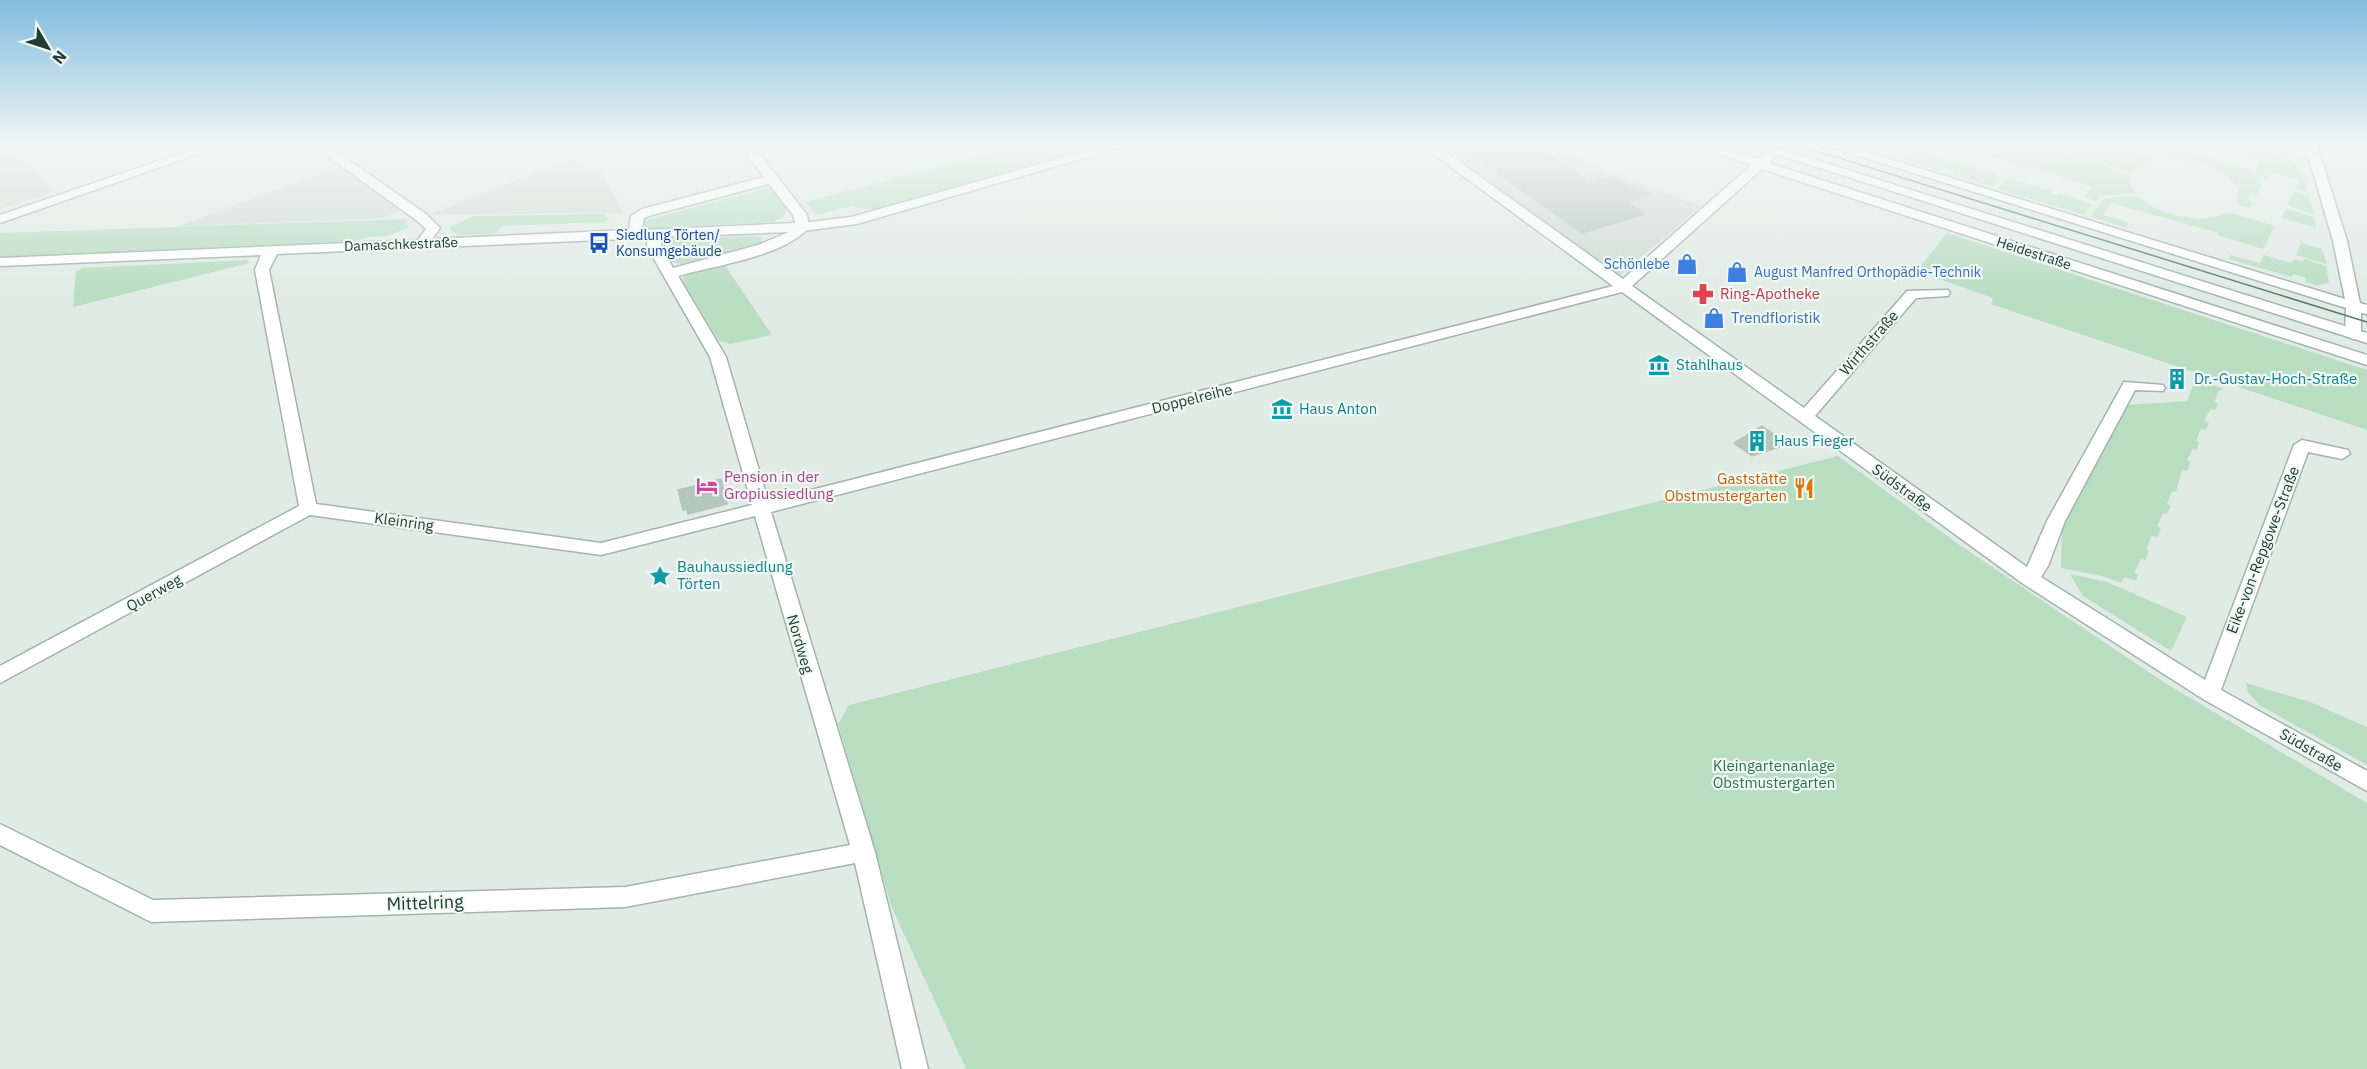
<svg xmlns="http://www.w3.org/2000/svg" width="2367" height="1069" viewBox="0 0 2367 1069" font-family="'IBM Plex Sans',sans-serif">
	<rect width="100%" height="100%" fill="#e0ebe6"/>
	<path fill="#cedbd5" d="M 0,145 L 9,145 L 55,191 L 0,209 Z
		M 1444,145 L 1582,145 L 1571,153 L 1610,173 L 1701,206 L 1618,277 L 1456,160 L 1461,158 Z
		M 571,159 L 586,168 L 599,167 L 624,213 L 429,215 Z
		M 339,167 L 400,211 L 377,219 L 179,226 Z"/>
	<path fill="#b8ddc1" d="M 1021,145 L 1071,145 L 1078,152 L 872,210 L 852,206 L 817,215 L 805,202 Z
		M 1948,145 L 2038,145 L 2131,175 L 2129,181 L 2136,194 L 2103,196 L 2095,201 L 2085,197 L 2092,187 L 2030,166 L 2029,168 L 1959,146 L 1957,148 Z
		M 2045,145 L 2111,145 L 2152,157 L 2131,173 Z
		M 2156,145 L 2166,145 L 2165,147 L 2176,150 L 2178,148 L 2225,161 L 2225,164 L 2256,170 L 2261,161 L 2236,154 L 2241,147 C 2279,155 2299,148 2308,192 L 2296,189 L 2299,180 L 2270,173 L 2267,179 L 2260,177 L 2257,183 L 2263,184 L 2256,196 L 2250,194 L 2247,200 L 2253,202 L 2250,208 L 2237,205 L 2238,188 L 2222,171 L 2199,162 L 2171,159 Z
		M 1911,149 L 1952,161 L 1950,163 L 1956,165 L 1959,163 L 1996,174 L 1994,176 L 2000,178 L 1992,187 L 1951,174 L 1954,171 L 1942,167 L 1939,171 L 1901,159 Z
		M 2007,178 L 2052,191 L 2051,193 L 2058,196 L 2060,194 L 2092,204 L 2084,215 L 1998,189 Z
		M 772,187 L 788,209 L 783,217 L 772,222 L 648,228 L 643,225 L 643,221 Z
		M 2294,191 L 2308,195 L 2315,215 L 2287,205 Z
		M 2120,196 L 2140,197 L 2156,209 L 2175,215 L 2197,219 L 2216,217 L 2228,212 L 2275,226 L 2263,249 L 2218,235 L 2219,233 L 2111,203 L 2103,215 L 2127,222 L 2127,228 L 2090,217 L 2103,199 Z
		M 2286,209 L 2314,217 L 2317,228 L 2281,218 Z
		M 604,214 L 609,220 L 604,222 L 502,226 L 495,234 L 458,235 L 448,228 L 473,216 Z
		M 406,219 L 408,228 L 387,236 L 368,237 L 355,241 L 0,257 L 0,233 Z
		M 1947,233 L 2367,370 L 2367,430 L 1991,304 L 1993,298 L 1917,271 Z
		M 751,236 L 761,237 L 762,243 L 682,264 L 672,262 L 665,249 L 674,239 Z
		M 2301,243 L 2322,249 L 2327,264 L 2296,255 Z
		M 2230,255 L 2260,263 L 2264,255 L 2291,263 L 2294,259 L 2303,261 L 2304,259 L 2326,266 L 2329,283 L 2316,285 L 2305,282 L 2306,278 L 2293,274 L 2292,277 L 2229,259 Z
		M 248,260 L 249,263 L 73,307 L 76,271 L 83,268 Z
		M 724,264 L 772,335 L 730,344 L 719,341 L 682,280 L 684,276 Z
		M 2196,379 L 2224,389 L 2219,391 L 2214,402 L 2218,404 L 2215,410 L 2211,409 L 2204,420 L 2209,423 L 2206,430 L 2201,429 L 2196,441 L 2199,442 L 2197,450 L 2193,449 L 2187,460 L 2191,462 L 2187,471 L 2182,470 L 2176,492 L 2172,491 L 2167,504 L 2171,506 L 2167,514 L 2163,513 L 2157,526 L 2161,528 L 2157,537 L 2152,536 L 2146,549 L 2149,551 L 2145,560 L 2141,559 L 2134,572 L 2138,575 L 2136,581 L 2125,577 L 2121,583 L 2106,577 L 2061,568 L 2062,524 L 2128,405 L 2187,401 Z
		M 1838,456 L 1961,546 L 2165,683 L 2367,803 L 2367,1069 L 966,1069 L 892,908 L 838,724 L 849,705 Z
		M 2070,574 L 2107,582 L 2187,617 L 2171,651 L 2083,596 Z
		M 2246,683 L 2310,702 L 2367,727 L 2367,765 L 2259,705 L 2248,692 Z"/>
	<path fill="#b5c6bf" stroke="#b2c5bd" stroke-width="1.5" d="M 1458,145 L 1536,145 L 1589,181 L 1610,177 L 1650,194 L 1627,202 L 1645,214 L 1582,233 Z
		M 1762,426 L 1788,444 L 1752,456 L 1734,443 Z
		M 721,479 L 727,504 L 688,514 L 687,509 L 683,510 L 678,490 Z"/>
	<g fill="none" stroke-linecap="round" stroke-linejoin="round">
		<defs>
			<path id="street" d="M 205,145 L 224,145 L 0,223 L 0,215 Z
				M 312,145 L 327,145 L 426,214 L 440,228 L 432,239 L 629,230 L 631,216 L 642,209 L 764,177 L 740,145 L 753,145 L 807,215 L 809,227 C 786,256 713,266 678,276 L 726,357 L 768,501 L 1613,286 L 1421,145 L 1436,145 L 1623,279 L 1751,165 L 1695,145 L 1715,145 L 1758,159 L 1770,149 L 1778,149 L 1780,152 L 1769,163 L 2367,355 L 2367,365 L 1762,169 L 1632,286 L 1804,408 L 1907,291 L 1948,290 L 1950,293 L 1948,296 L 1916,298 L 1815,416 L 2027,567 L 2047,521 L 2124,382 L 2163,385 L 2165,388 L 2163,391 L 2135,390 L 2065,521 L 2048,566 L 2041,577 L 2205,680 L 2294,445 L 2302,440 L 2348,450 L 2350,454 L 2342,459 L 2308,452 L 2221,690 L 2367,771 L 2367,791 L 2203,699 L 2022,583 L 1622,292 L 771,512 L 875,852 L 928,1069 L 902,1069 L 855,863 L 625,907 L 151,922 L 0,845 L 0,824 L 153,900 L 625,887 L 850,845 L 755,516 L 601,555 L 310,515 L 0,683 L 0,666 L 299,506 L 255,270 L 261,255 L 0,266 L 0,258 L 418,240 L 426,229 L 416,220 ZM 769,184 L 793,215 L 795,223 L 642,230 L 644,218 L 652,215 ZM 789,232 L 758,245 L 673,268 L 661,245 L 662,237 ZM 648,238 L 647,245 L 650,252 L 710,357 L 752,505 L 601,543 L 316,504 L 269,270 L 277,254 Z
				M 1824,145 L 1844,145 L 2345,299 L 2333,241 L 2309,158 L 2255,145 L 2283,145 L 2306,150 L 2305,145 L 2317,145 L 2347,241 L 2360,303 L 2367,305 L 2367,314 L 2361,313 L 2361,334 L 2353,339 L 2345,334 L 2346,308 Z"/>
			<path id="secondary" d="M 1108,145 L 1129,145 L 857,224 L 802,231 L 795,227 L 802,223 L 851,217 Z
				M 1748,145 L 1768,145 L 2367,333 L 2367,343 Z"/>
		</defs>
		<use href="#street" stroke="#a3b3ad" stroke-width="3"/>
		<use href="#secondary" stroke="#9eb7ae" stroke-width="3"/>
		<use href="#street" fill="#fff" fill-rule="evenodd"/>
		<use href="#secondary" fill="#fff" fill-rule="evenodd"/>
		<path stroke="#5a786f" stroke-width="1.5" d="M 1797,145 L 2367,322"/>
	</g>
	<linearGradient id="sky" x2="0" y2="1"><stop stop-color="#81bcdf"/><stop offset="0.49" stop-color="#f1f6f4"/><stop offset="1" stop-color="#f1f6f4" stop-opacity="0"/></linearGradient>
	<rect width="2367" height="295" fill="url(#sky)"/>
	<defs>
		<symbol id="bus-bare" viewBox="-9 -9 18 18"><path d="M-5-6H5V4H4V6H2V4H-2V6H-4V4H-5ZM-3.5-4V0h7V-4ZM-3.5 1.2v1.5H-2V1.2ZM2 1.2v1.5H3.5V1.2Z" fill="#1a4fb4" stroke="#f0f8f4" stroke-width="2.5" paint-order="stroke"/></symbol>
		<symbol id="shop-bare" viewBox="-9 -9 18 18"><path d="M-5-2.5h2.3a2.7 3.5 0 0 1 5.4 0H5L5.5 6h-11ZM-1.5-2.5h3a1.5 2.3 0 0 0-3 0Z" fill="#3f7fe0" stroke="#f0f8f4" stroke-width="2.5" paint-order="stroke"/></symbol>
		<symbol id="pharmacy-bare" viewBox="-9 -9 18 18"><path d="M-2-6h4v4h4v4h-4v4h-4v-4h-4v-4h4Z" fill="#e0444e" stroke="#f0f8f4" stroke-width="2.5" paint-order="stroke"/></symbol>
		<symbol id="museum-bare" viewBox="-9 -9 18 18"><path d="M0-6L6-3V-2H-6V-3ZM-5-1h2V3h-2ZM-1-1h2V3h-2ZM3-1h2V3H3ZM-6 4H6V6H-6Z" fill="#0f9aa8" stroke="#f0f8f4" stroke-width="2.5" paint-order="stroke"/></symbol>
		<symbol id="building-bare" viewBox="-9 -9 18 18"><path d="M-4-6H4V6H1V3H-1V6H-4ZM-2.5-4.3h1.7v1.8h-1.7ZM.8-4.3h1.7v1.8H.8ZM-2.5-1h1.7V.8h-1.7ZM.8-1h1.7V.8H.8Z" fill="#0f9aa8" stroke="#f0f8f4" stroke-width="2.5" paint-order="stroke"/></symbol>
		<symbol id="hotel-bare" viewBox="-9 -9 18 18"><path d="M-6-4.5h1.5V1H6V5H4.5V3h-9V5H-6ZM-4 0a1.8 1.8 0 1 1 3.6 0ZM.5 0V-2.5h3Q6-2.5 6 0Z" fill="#d1479c" stroke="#f0f8f4" stroke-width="2.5" paint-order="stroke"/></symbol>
		<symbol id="restaurant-bare" viewBox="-9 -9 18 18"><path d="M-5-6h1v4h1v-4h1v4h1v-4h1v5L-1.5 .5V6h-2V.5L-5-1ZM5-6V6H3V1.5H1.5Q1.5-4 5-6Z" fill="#e8710a" stroke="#f0f8f4" stroke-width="2.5" paint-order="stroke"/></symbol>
		<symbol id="sight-bare" viewBox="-9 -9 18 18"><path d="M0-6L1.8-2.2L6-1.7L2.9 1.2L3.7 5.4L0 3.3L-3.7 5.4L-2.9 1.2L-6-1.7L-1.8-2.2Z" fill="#0f9aa8" stroke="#f0f8f4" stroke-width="2.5" paint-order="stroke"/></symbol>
	</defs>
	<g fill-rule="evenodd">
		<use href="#bus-bare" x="584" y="228" width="30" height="30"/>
		<use href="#shop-bare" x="1672" y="249" width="30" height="30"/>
		<use href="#shop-bare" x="1722" y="257" width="30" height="30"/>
		<use href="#pharmacy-bare" x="1688" y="279" width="30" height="30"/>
		<use href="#shop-bare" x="1699" y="303" width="30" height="30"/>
		<use href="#museum-bare" x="1644" y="350" width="30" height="30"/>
		<use href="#building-bare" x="2162" y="364" width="30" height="30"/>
		<use href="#museum-bare" x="1267" y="394" width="30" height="30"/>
		<use href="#building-bare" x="1742" y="426" width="30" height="30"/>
		<use href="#hotel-bare" x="692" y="471" width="30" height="30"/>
		<use href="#restaurant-bare" x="1789" y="473" width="30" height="30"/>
		<use href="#sight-bare" x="645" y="561" width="30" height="30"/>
	</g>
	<g text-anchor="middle" stroke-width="4.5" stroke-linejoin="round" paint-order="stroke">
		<g font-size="14" fill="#164399" stroke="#f0f8f4" text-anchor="start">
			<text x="616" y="240">Siedlung Törten/<tspan x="616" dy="16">Konsumgebäude</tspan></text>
		</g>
		<g font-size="14" fill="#203c34" stroke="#f0f8f4">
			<text transform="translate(401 244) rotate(-2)" y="5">Damaschkestraße</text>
			<text transform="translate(2034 253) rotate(18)" y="5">Heidestraße</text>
		</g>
		<g font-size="14" fill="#366cbe" stroke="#f0f8f4" text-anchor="end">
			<text x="1670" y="269">Schönlebe</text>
			<text x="1754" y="277" text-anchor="start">August Manfred Orthopädie-Technik</text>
		</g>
		<g font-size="15" fill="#be3a42" stroke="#f0f8f4" text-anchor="start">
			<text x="1720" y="299">Ring-Apotheke</text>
		</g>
		<g font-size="15" fill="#366cbe" stroke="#f0f8f4" text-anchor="start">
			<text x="1731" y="323">Trendfloristik</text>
		</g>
		<g font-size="15" fill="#203c34" stroke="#f0f8f4">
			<text transform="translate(1869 343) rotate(-49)" y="5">Wirthstraße</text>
			<text transform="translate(1192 399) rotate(-14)" y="5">Doppelreihe</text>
			<text transform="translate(1902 488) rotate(36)" y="5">Südstraße</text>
			<text transform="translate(404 522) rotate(8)" y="5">Kleinring</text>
			<text transform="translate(2263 550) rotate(-69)" y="5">Eike-von-Repgowe-Straße</text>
			<text transform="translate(154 593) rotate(-29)" y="5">Querweg</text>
			<text transform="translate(800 644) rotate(74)" y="5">Nordweg</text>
			<text transform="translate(2311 750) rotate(30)" y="5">Südstraße</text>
		</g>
		<g font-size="15" fill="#0d838f" stroke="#f0f8f4" text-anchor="start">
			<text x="1676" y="370">Stahlhaus</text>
			<text x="2194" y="384">Dr.-Gustav-Hoch-Straße</text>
			<text x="1299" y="414">Haus Anton</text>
			<text x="1774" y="446">Haus Fieger</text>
			<text x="677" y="572">Bauhaussiedlung<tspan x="677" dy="17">Törten</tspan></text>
		</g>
		<g font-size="15" fill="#b23c85" stroke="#f0f8f4" text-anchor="start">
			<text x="724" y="482">Pension in der<tspan x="724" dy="17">Gropiussiedlung</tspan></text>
		</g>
		<g font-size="15" fill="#c56008" stroke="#f0f8f4" text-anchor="end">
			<text x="1787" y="484">Gaststätte<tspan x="1787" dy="17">Obstmustergarten</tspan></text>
		</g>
		<g font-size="15" fill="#297445" stroke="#f0f8f4">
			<text x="1774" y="771">Kleingartenanlage<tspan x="1774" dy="17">Obstmustergarten</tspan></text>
		</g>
		<g font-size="18" fill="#203c34" stroke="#f0f8f4">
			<text transform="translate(425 903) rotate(-2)" y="6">Mittelring</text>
		</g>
	</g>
	<g transform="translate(48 48) rotate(129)" stroke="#f0f8f4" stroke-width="4.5" paint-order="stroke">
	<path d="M0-4.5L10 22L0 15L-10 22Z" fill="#203c34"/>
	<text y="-9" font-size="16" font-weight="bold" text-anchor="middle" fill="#203c34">N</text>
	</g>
</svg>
